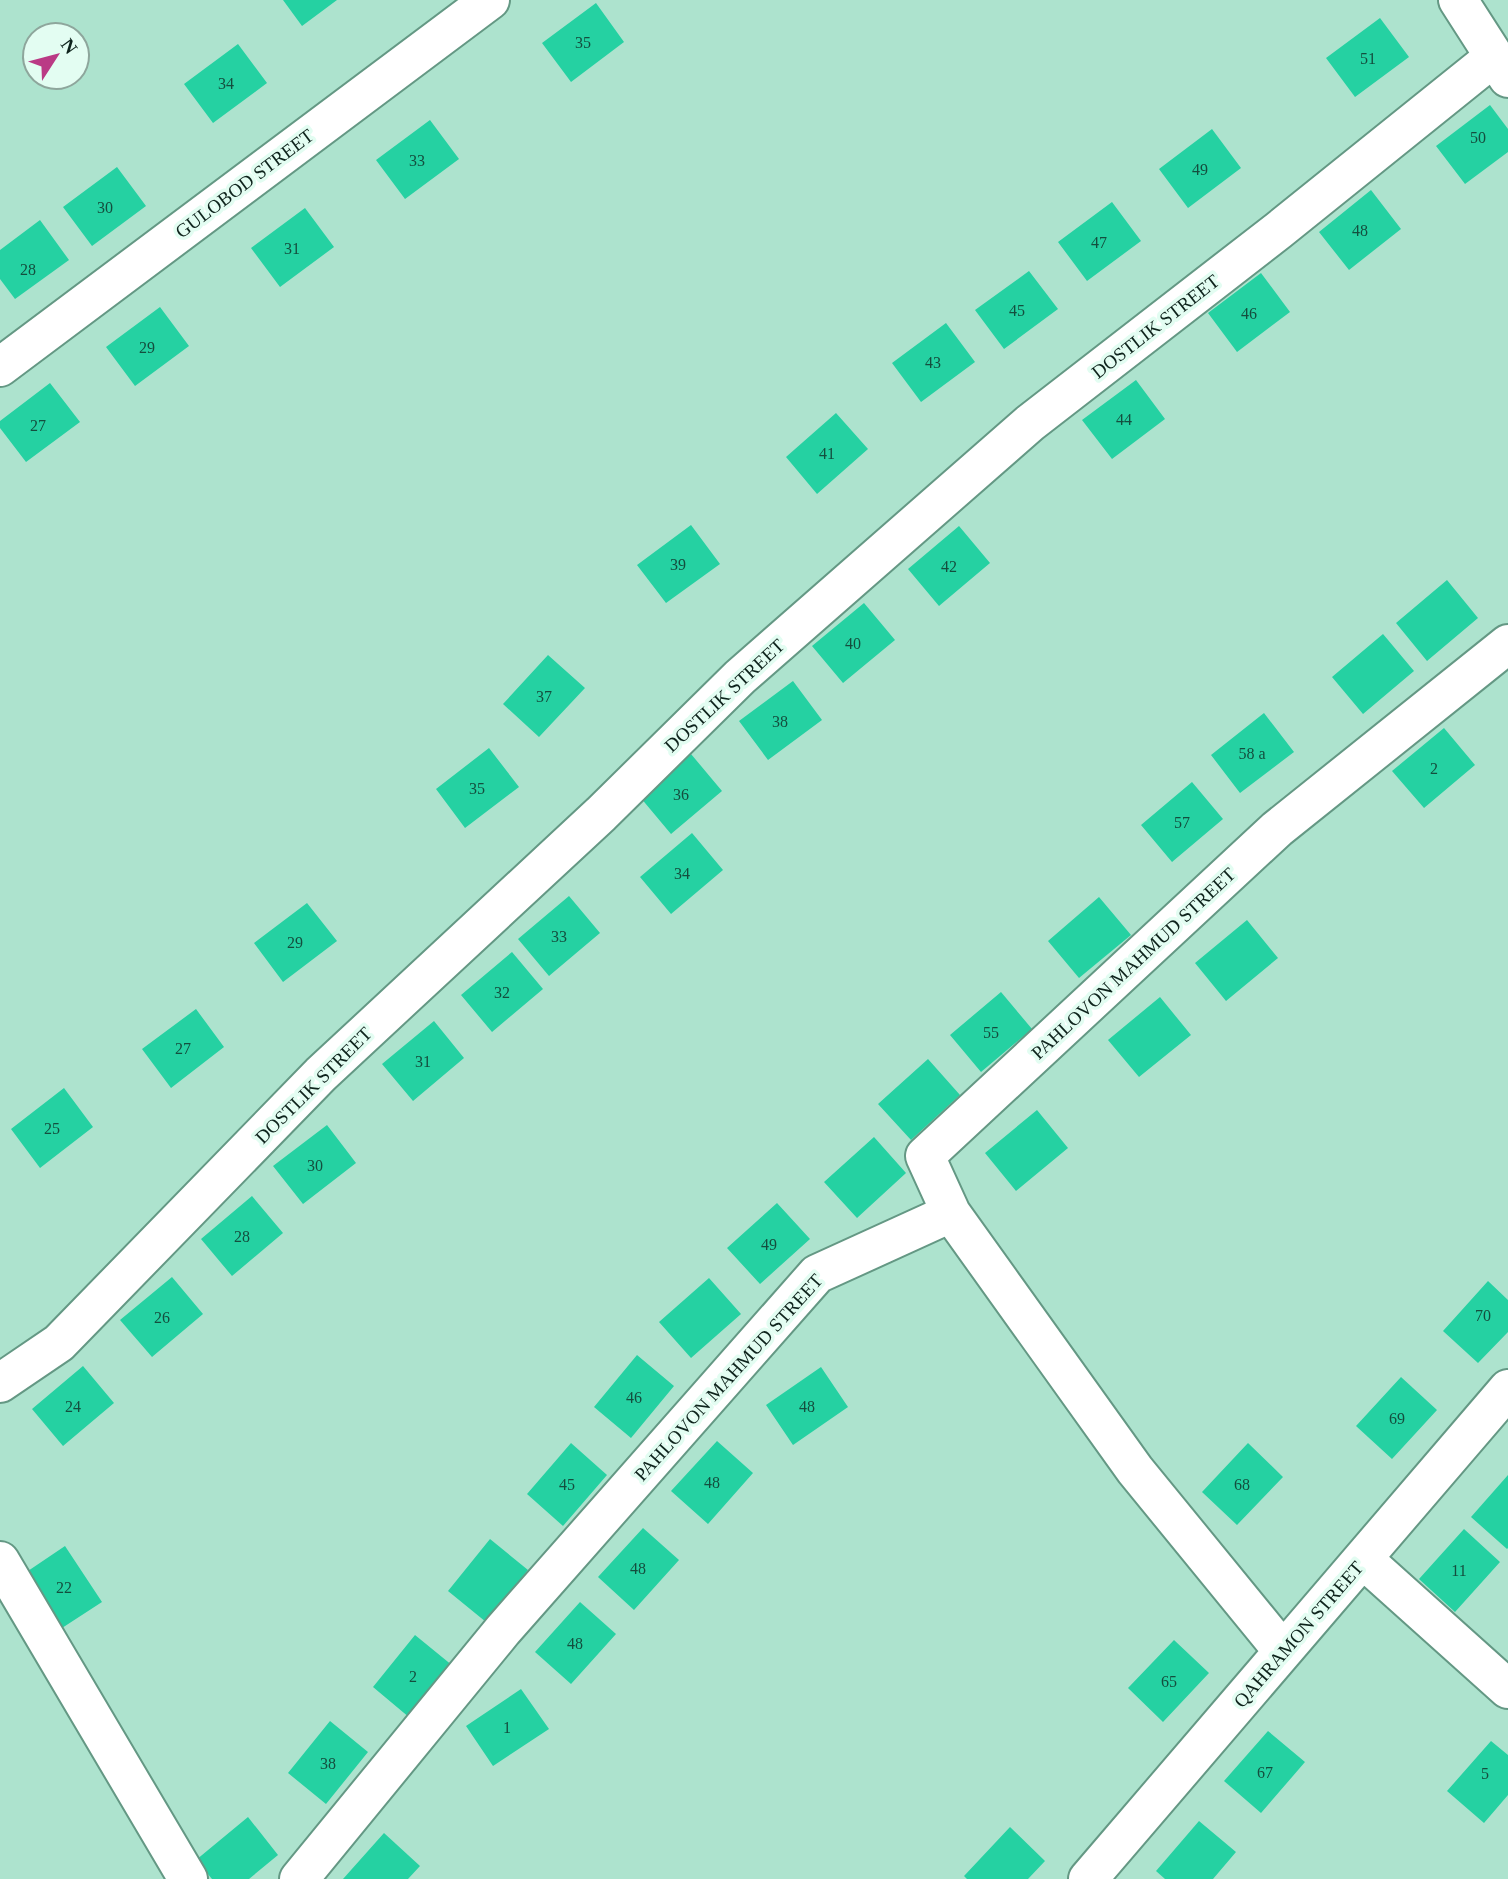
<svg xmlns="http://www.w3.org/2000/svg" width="1508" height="1879" viewBox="0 0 1508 1879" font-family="'Times New Roman',serif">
	<rect width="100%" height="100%" fill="#ade3ce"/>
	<path fill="#25d1a2" d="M 283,0 L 337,0 L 302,26 Z
		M 596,3 L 624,42 L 571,82 L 542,43 Z
		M 1380,18 L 1409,57 L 1355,97 L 1326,58 Z
		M 238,44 L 267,83 L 213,123 L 184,84 Z
		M 1490,105 L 1508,129 L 1508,152 L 1465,184 L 1436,146 Z
		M 430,120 L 459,159 L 405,199 L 376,160 Z
		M 1212,129 L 1241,168 L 1188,208 L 1159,169 Z
		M 117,167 L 146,206 L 92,246 L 63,207 Z
		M 1371,190 L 1401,229 L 1349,270 L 1319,232 Z
		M 1112,202 L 1141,241 L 1087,281 L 1058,242 Z
		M 305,208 L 334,247 L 280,287 L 251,248 Z
		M 40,220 L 69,260 L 15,299 L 0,279 L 0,250 Z
		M 1029,271 L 1058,309 L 1004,349 L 975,310 Z
		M 1261,273 L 1290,312 L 1237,352 L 1208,313 Z
		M 160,307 L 189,346 L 135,386 L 106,347 Z
		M 946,323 L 975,362 L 921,402 L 892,363 Z
		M 1136,380 L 1165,419 L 1112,459 L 1082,420 Z
		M 50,383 L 80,422 L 26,462 L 0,428 L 0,421 Z
		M 836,413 L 868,449 L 817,494 L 786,457 Z
		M 691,525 L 720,564 L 666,603 L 637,565 Z
		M 959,526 L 990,563 L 939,606 L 908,569 Z
		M 1447,580 L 1478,618 L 1427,661 L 1396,623 Z
		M 864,603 L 895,640 L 843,683 L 812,646 Z
		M 1383,634 L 1414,671 L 1363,714 L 1332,677 Z
		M 548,655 L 585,688 L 539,737 L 503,704 Z
		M 793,681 L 822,720 L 768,760 L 739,721 Z
		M 1264,713 L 1294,752 L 1240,793 L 1211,755 Z
		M 1444,728 L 1475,765 L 1424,808 L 1392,771 Z
		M 489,748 L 519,787 L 465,828 L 436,789 Z
		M 691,754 L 722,791 L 671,834 L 640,797 Z
		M 1192,782 L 1223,819 L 1172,862 L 1141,825 Z
		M 692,833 L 723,870 L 671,914 L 640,877 Z
		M 569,896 L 600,933 L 549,976 L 518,939 Z
		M 1099,897 L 1131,935 L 1079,978 L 1048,941 Z
		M 307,903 L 337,941 L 283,982 L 254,943 Z
		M 1247,920 L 1278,958 L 1226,1001 L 1195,963 Z
		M 512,952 L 543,989 L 492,1032 L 461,995 Z
		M 1001,992 L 1032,1029 L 981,1072 L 950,1035 Z
		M 1160,997 L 1191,1035 L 1139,1077 L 1108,1040 Z
		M 196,1009 L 224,1047 L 171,1088 L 142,1049 Z
		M 434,1021 L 464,1058 L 413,1101 L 382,1064 Z
		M 928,1059 L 960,1095 L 911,1140 L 878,1104 Z
		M 64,1088 L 93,1127 L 40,1168 L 11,1129 Z
		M 1037,1110 L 1068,1148 L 1016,1191 L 985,1153 Z
		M 327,1125 L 356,1163 L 303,1204 L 273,1166 Z
		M 874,1137 L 906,1173 L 857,1218 L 824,1182 Z
		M 252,1196 L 283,1233 L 232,1276 L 201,1239 Z
		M 777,1203 L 810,1239 L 760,1284 L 727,1248 Z
		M 172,1277 L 203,1314 L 152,1357 L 120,1320 Z
		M 709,1278 L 741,1314 L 691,1358 L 659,1322 Z
		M 1488,1281 L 1508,1300 L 1508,1332 L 1478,1363 L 1443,1331 Z
		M 637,1355 L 674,1386 L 631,1438 L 594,1407 Z
		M 83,1366 L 114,1403 L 63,1446 L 32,1409 Z
		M 821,1367 L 848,1407 L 793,1445 L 766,1405 Z
		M 1401,1377 L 1437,1410 L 1392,1459 L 1356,1426 Z
		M 717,1441 L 753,1473 L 708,1524 L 671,1491 Z
		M 571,1443 L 607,1475 L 563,1526 L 527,1494 Z
		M 1248,1443 L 1283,1477 L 1237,1525 L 1202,1492 Z
		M 1508,1475 L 1508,1548 L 1507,1549 L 1471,1517 Z
		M 643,1528 L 679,1560 L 634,1610 L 598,1577 Z
		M 1464,1529 L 1500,1562 L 1455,1612 L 1419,1579 Z
		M 490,1539 L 528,1570 L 486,1622 L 448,1591 Z
		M 65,1546 L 102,1602 L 62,1628 L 25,1573 Z
		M 580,1602 L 616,1634 L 571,1684 L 535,1652 Z
		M 415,1635 L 453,1666 L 410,1718 L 373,1687 Z
		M 1174,1640 L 1209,1673 L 1163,1722 L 1128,1688 Z
		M 521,1689 L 549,1729 L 493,1766 L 466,1726 Z
		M 330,1721 L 368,1752 L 326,1804 L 288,1773 Z
		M 1268,1731 L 1305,1762 L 1261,1813 L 1224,1781 Z
		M 1491,1741 L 1508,1755 L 1508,1795 L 1484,1823 L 1447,1791 Z
		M 248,1817 L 278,1855 L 249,1879 L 212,1879 L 196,1860 Z
		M 1199,1821 L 1236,1852 L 1213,1879 L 1165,1879 L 1156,1871 Z
		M 1010,1827 L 1045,1861 L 1028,1879 L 967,1879 L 964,1876 Z
		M 384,1833 L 420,1866 L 408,1879 L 343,1879 Z"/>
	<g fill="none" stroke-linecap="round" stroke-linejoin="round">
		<defs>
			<path id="street" d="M 1458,0 L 1508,78
				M 0,367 L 490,0
				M 951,1213 L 1135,1470 L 1282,1650
				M 0,1383 L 59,1343 L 321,1074 L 601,814 L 740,677 L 1030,423 L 1279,230 L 1494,57
				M 1363,1559 L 1508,1689
				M 0,1561 L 188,1879
				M 299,1879 L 503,1630 L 817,1274 L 951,1213 L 925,1156 L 1277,829 L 1508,644
				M 1088,1879 L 1508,1389"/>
		</defs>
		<use href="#street" stroke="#649884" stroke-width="42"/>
		<use href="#street" stroke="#fff" stroke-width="38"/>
	</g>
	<g text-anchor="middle" stroke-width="7" stroke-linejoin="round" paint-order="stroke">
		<g font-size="16" fill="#144e3e">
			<text x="583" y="48">35</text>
			<text x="1368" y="64">51</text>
			<text x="226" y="89">34</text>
			<text x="1478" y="143">50</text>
			<text x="417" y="166">33</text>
			<text x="1200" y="175">49</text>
			<text x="105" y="213">30</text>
			<text x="1360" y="236">48</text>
			<text x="1099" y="248">47</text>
			<text x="292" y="254">31</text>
			<text x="28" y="275">28</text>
			<text x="1017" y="316">45</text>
			<text x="1249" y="319">46</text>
			<text x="147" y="353">29</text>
			<text x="933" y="368">43</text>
			<text x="1124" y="425">44</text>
			<text x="38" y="431">27</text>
			<text x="827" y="459">41</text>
			<text x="678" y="570">39</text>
			<text x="949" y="572">42</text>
			<text x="853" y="649">40</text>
			<text x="544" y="702">37</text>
			<text x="780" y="727">38</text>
			<text x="1252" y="759">58 а</text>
			<text x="1434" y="774">2</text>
			<text x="477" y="794">35</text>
			<text x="681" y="800">36</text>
			<text x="1182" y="828">57</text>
			<text x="682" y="879">34</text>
			<text x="559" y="942">33</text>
			<text x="295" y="948">29</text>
			<text x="502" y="998">32</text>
			<text x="991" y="1038">55</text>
			<text x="183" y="1054">27</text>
			<text x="423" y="1067">31</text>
			<text x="52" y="1134">25</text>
			<text x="315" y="1171">30</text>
			<text x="242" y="1242">28</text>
			<text x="769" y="1250">49</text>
			<text x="1483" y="1321">70</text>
			<text x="162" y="1323">26</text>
			<text x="634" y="1403">46</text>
			<text x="73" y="1412">24</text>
			<text x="807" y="1412">48</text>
			<text x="1397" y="1424">69</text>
			<text x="712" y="1488">48</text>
			<text x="567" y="1490">45</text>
			<text x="1242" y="1490">68</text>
			<text x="638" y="1574">48</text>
			<text x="1459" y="1576">11</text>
			<text x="64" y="1593">22</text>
			<text x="575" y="1649">48</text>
			<text x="413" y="1682">2</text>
			<text x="1169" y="1687">65</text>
			<text x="507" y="1733">1</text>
			<text x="328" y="1769">38</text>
			<text x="1265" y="1778">67</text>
			<text x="1485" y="1779">5</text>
		</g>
		<g font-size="19" fill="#0e231c" stroke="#e3fdf2">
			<text transform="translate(244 183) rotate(-37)" y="7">GULOBOD STREET</text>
			<text transform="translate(1155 326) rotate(-38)" y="7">DOSTLIK STREET</text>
			<text transform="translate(724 695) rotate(-43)" y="7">DOSTLIK STREET</text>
			<text transform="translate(1133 963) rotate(-43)" y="7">PAHLOVON MAHMUD STREET</text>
			<text transform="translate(313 1085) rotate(-45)" y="7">DOSTLIK STREET</text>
			<text transform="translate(728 1377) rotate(-48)" y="7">PAHLOVON MAHMUD STREET</text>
			<text transform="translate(1298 1634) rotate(-49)" y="7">QAHRAMON STREET</text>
		</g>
	</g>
	<g transform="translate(56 56) rotate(54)"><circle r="33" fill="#e3fdf2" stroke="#8ea69c" stroke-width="2"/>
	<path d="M0-5L12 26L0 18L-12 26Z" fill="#ba3a85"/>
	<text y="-10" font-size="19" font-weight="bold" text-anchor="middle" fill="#0e231c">N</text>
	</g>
</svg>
